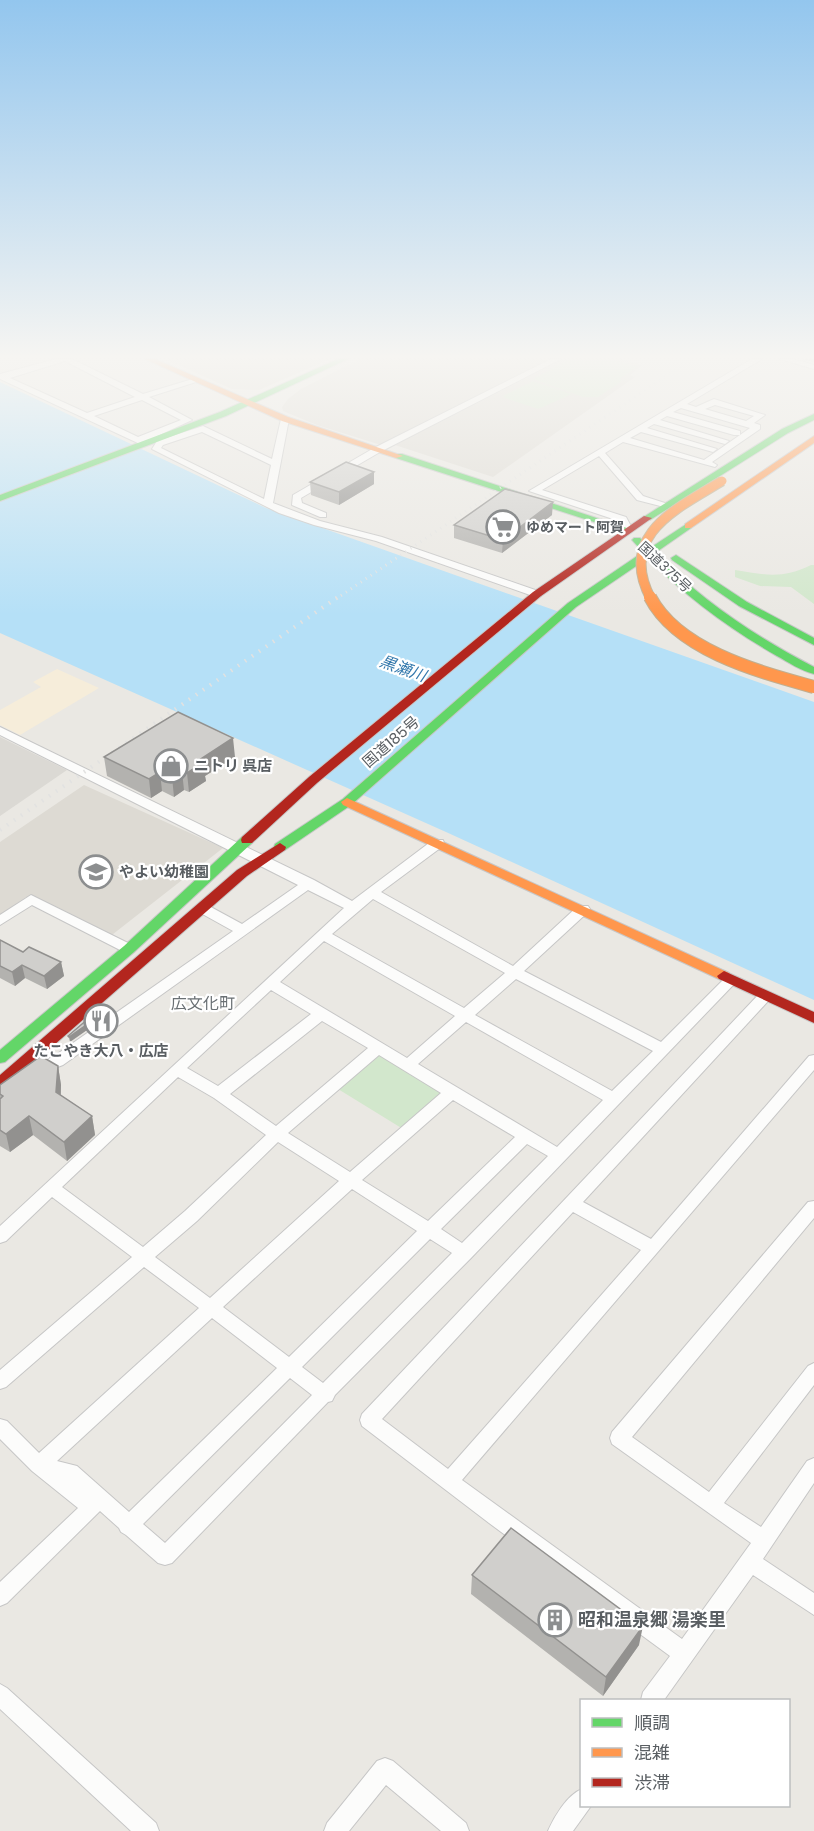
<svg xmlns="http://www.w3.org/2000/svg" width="814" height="1831" viewBox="0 0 814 1831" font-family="Poppins,'Noto Sans JP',sans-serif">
	<rect width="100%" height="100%" fill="#eae8e3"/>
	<path fill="#f6edda" d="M 57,669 L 99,688 L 20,735 L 0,725 L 0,710 L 41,687 L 33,682 Z"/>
	<path fill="#dbd9d4" d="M 0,737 L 67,770 L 0,816 Z"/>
	<path fill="#dddad3" d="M 165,359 L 330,359 L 259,390 L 232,389 Z
		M 360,359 L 549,359 L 381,445 L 317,425 L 283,411 L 282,407 L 288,399 L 301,389 Z
		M 564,359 L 621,359 L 642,365 L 630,375 L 635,377 L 493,477 L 395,445 Z
		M 84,785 L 223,848 L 108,938 L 26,897 L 0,915 L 0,842 Z"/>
	<path fill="#d2e7cc" d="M 570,359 L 612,359 L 637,367 L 621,378 L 621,382 L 598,397 L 583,397 L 533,379 Z
		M 533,381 L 572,394 L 538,409 L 505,398 L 503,396 Z
		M 811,565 L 814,565 L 814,604 L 791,587 L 760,586 L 735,577 L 735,570 C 765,575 783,579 811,565 Z
		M 383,1055 L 440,1089 L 441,1095 L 403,1129 L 338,1089 L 375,1056 Z"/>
	<path fill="#b5e0f7" d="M 0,382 L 266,508 L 814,702 L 814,1000 L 446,832 L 0,633 Z"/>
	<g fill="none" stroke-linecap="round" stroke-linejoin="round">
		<defs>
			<path id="street" d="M 56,359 L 72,359 L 143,394 L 196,378 L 196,382 L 149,397 L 192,420 L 140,444 L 0,379 L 0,374 ZM 65,361 L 135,397 L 87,413 L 10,378 ZM 142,400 L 181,420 L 138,437 L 94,416 Z
				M 551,359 L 561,359 L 380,452 L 301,498 L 302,503 L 326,513 L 326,517 L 320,517 L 292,505 L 293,495 L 374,448 Z
				M 752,359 L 762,359 L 687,404 L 696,407 L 714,399 L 765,415 L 754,423 L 760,425 L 760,429 L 712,462 L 717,465 L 715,467 L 623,442 L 605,453 L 643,496 L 668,504 L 668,508 L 637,500 L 599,456 L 542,490 L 626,517 L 633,530 L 631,532 L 625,532 L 619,521 L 529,491 ZM 715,405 L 754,416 L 746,421 L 705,409 ZM 681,408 L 750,428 L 740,435 L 740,431 L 673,412 ZM 667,416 L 734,435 L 740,435 L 704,460 L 630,438 L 641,432 L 713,452 L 717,449 L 647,428 L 654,424 L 725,444 L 729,441 L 660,420 Z
				M 780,359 L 793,359 L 814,365 L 814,369 Z
				M 285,416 L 289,419 L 273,503 L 320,521 L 382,537 L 541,592 L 541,596 L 533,596 L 376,541 L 314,525 L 279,513 L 152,449 L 157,441 L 203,426 L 272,459 L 281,419 ZM 202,432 L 271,465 L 264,499 L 161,448 L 163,445 Z
				M 0,727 L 314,880 L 352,901 L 433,840 L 443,840 L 444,843 L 443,846 L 381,892 L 513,966 L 578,906 L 588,906 L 590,909 L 588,912 L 524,971 L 661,1042 L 726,977 L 736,977 L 738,980 L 471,1258 L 335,1395 L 332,1401 L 328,1402 L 172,1563 L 165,1565 L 158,1563 L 126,1535 L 121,1532 L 119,1528 L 100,1511 L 7,1603 L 0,1606 L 0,1582 L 78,1508 L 32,1471 L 0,1439 L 0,1419 L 7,1421 L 39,1453 L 199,1308 L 144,1267 L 6,1387 L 0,1389 L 0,1370 L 132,1257 L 52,1197 L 6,1241 L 0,1243 L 0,1226 L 344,908 L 308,890 L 63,1065 L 36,1075 L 31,1074 L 28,1070 L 31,1066 L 53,1057 L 233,931 L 197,911 L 195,908 L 197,905 L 207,905 L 242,924 L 298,885 L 0,735 ZM 373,899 L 505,973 L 464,1008 L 332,934 ZM 324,941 L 455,1016 L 407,1058 L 280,982 ZM 516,979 L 653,1051 L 612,1091 L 475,1015 ZM 271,990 L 311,1014 L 218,1086 L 187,1068 ZM 322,1021 L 368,1048 L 276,1126 L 230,1094 ZM 466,1022 L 603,1100 L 557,1147 L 418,1064 ZM 379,1055 L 441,1093 L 350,1172 L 288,1133 ZM 178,1077 L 214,1098 L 266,1135 L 185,1211 L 143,1247 L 62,1187 ZM 453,1100 L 515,1137 L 428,1221 L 362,1180 ZM 278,1142 L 339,1181 L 210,1298 L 155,1257 L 197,1221 ZM 527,1144 L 548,1156 L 462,1243 L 441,1229 ZM 352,1189 L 417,1231 L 289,1357 L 223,1307 ZM 430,1239 L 452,1253 L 323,1383 L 302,1367 ZM 212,1318 L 277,1368 L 129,1512 L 77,1466 L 57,1461 ZM 290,1378 L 312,1395 L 165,1543 L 143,1524 Z
				M 31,895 L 134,946 L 136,949 L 134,952 L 124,952 L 32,905 L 0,925 L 0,915 Z
				M 765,991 L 772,996 L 770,999 L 583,1202 L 651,1239 L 809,1056 L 814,1055 L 814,1070 L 462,1480 L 682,1639 L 751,1543 L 612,1444 L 610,1438 L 612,1432 L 808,1202 L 814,1201 L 814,1218 L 632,1437 L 709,1492 L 808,1366 L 814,1363 L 814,1385 L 724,1503 L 761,1527 L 807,1461 L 814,1458 L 814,1483 L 763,1559 L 814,1593 L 814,1615 L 753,1575 L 664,1700 L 641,1700 L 643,1692 L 670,1656 L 489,1523 L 362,1426 L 360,1420 L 362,1414 L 760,993 ZM 573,1212 L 641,1250 L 448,1469 L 382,1419 Z
				M 0,1684 L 7,1688 L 156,1823 L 159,1831 L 131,1831 L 0,1709 Z
				M 385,1758 L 393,1761 L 466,1823 L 469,1831 L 441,1831 L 386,1785 L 349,1831 L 324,1831 L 327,1823 L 377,1761 Z
				M 582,1789 L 582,1806 L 591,1806 L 573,1831 L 548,1831 C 554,1817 567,1795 582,1789 Z"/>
			<path id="fast" d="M 338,359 L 348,359 L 226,416 L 0,501 L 0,495 L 220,412 Z
				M 814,414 L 814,420 L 788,433 L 650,520 L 642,518 L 782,429 Z
				M 396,454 L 402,454 L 633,530 L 625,532 L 396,458 Z
				M 688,523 L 691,524 L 691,528 L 655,553 C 701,600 756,637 814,667 L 814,674 C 801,671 788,662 777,656 C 730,629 686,597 648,558 L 576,607 L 351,805 L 285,850 L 275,850 L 274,847 L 275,844 L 343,799 L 568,603 L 643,552 L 632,540 L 634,538 L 640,538 L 650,548 Z
				M 676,555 L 747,602 L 814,638 L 814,645 L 739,606 L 672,560 L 671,558 Z
				M 247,836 L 253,840 L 252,843 L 134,952 L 5,1062 L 0,1063 L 0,1050 L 124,946 L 242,837 Z"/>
			<path id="slow" d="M 145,359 L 155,359 L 288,417 L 403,456 L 396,458 L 282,421 Z
				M 814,436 L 814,443 L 691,528 L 685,528 L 685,524 Z
				M 347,798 L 729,973 L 731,976 L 729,979 L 719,979 L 343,805 L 341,802 Z"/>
			<path id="jam" d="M 644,516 L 652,518 L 541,596 L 317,783 L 252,843 L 242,843 L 241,840 L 242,837 L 309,777 L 533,592 Z
				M 280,843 L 286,847 L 285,850 L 247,876 L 5,1088 L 0,1089 L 0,1075 L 237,870 Z
				M 724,971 L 814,1012 L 814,1023 L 719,979 L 717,976 Z"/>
		</defs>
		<use href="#street" stroke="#c6c6c6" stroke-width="2"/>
		<use href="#fast" stroke="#c7c7c7" stroke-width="2"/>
		<use href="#slow" stroke="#c7c7c7" stroke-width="2"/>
		<use href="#jam" stroke="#c7c7c7" stroke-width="2"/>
		<use href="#street" fill="#fcfcfb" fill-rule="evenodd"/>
		<use href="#fast" fill="#63d668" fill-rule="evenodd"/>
		<use href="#slow" fill="#ff974d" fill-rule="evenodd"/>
		<use href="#jam" fill="#b3261e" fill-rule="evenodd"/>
		<path stroke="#e2e2e1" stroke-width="3" stroke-dasharray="1 5" stroke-linecap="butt" d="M 336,599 L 691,359"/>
		<path stroke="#e2e2e1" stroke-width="4" stroke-dasharray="1.5 7" stroke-linecap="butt" d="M 0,830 L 338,597"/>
		<defs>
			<path id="slow-bridge-far1" d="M 651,599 C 617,535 676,509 722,481"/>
			<path id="slow-bridge" d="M 650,597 C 678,651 760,672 814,687"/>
		</defs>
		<use href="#slow-bridge-far1" stroke="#c1af90" stroke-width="11" stroke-linecap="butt"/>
		<use href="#slow-bridge" stroke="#c1af90" stroke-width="14" stroke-linecap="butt"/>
		<use href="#slow-bridge-far1" stroke="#ff974d" stroke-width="9"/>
		<use href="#slow-bridge" stroke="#ff974d" stroke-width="12"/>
	</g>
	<path fill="#b3b2af" d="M 801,359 L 814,359 L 814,362 Z
		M 374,472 L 374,484 L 339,505 L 311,495 L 310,482 Z
		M 552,515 L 502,553 L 454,538 L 454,525 Z
		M 104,757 L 235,757 L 205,776 L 206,781 L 189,792 L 184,790 L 174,797 L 162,791 L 151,798 L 107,776 Z
		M 0,940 L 23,952 L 61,962 L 64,976 L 47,989 L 25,978 L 15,986 L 0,978 Z
		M 58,1066 L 61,1085 L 61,1095 L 92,1116 L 95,1135 L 67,1161 L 33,1135 L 10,1152 L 0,1146 L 0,1085 Z
		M 472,1575 L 639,1645 L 603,1696 L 471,1594 Z"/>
	<path fill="#92918f" d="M 374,472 L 374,484 L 339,505 L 339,492 Z
		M 553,502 L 552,515 L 502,553 L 503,540 Z
		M 233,738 L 235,757 L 205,776 L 206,781 L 189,792 L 187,773 L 199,760 Z
		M 182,771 L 184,790 L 174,797 L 172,777 Z
		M 160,772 L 162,791 L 151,798 L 149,779 Z
		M 61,962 L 64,976 L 47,989 L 44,976 Z
		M 22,965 L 25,978 L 15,986 L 12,972 Z
		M 109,1009 L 110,1014 L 70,1042 L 69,1037 Z
		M 58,1066 L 61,1085 L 60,1111 L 56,1092 Z
		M 29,1116 L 33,1135 L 10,1152 L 6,1134 Z
		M 92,1116 L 95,1135 L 67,1161 L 64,1142 Z
		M 643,1626 L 639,1645 L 603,1696 L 606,1677 Z"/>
	<path fill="#d0cfcc" stroke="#92918f" stroke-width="1.5" d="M 346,462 L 374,472 L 339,492 L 310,482 Z
		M 505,489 L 553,502 L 503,540 L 454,525 Z
		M 178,712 L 233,738 L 199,760 L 204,762 L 187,773 L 182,771 L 172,777 L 160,772 L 149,779 L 104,757 Z
		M 0,940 L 23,952 L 29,947 L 61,962 L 44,976 L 22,965 L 12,972 L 0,966 Z
		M 103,1006 L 109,1009 L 69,1037 L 68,1036 Z
		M 41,1056 L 58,1066 L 56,1092 L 92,1116 L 64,1142 L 29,1116 L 6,1134 L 0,1130 L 0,1099 L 3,1096 L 0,1094 L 0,1085 Z
		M 511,1528 L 643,1626 L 606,1677 L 472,1575 Z"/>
	<linearGradient id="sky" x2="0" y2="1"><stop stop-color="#93c6ee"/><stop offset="0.58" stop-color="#f6f5f2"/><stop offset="1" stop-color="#f6f5f2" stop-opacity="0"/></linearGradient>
	<rect width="814" height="615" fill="url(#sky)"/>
	<defs>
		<symbol id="supermarket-ring" viewBox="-11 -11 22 22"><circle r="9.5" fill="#fff" stroke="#8c8e8f" stroke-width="1.5"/><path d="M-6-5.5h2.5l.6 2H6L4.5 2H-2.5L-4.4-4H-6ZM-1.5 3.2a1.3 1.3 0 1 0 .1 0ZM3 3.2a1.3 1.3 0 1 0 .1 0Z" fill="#8c8e8f"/></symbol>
		<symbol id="shop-ring" viewBox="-11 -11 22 22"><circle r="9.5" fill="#fff" stroke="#8c8e8f" stroke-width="1.5"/><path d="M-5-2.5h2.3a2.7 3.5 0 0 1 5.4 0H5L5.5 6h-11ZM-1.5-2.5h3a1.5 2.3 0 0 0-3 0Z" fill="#8c8e8f"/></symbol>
		<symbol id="school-ring" viewBox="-11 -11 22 22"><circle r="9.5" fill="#fff" stroke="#8c8e8f" stroke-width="1.5"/><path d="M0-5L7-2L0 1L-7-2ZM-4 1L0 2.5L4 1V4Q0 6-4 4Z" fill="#8c8e8f"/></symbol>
		<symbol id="restaurant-ring" viewBox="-11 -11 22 22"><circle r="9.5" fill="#fff" stroke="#8c8e8f" stroke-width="1.5"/><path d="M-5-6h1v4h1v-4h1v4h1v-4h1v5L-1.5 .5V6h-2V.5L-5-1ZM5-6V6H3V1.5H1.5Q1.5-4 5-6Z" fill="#8c8e8f"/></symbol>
		<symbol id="building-ring" viewBox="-11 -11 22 22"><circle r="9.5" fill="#fff" stroke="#8c8e8f" stroke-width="1.5"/><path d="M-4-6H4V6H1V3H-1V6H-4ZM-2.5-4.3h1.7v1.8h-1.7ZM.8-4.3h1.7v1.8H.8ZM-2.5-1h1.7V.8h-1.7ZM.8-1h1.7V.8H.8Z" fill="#8c8e8f"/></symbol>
	</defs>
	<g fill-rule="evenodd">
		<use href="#supermarket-ring" x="484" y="508" width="38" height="38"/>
		<use href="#shop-ring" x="152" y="747" width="38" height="38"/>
		<use href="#school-ring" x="77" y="853" width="38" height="38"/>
		<use href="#restaurant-ring" x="82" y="1002" width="38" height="38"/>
		<use href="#building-ring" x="536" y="1601" width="38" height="38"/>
	</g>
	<g text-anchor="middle" stroke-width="4.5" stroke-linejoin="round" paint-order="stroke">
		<g font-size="14" font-weight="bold" fill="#595e62" stroke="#fff" text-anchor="start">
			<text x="526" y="532">ゆめマート阿賀</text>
		</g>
		<g font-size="14" fill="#595e62" stroke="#fff">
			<text transform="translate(665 567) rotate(43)" y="5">国道375号</text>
		</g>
		<g font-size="15" fill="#595e62" stroke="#fff">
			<text transform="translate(391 742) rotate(-41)" y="5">国道185号</text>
		</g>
		<g font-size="15" font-weight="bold" fill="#595e62" stroke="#fff" text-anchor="start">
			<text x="194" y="771">ニトリ 呉店</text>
			<text x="119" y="877">やよい幼稚園</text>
			<text x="101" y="1056" text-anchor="middle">たこやき大八・広店</text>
		</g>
		<g font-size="16" font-style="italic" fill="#3479ad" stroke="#fff">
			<text transform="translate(403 668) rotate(20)" y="6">黒瀬川</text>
		</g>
		<g font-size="16" fill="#6a7074" stroke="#fff">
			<text x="203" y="1009">広文化町</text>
		</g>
		<g font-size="18" font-weight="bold" fill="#595e62" stroke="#fff" text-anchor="start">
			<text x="578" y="1626">昭和温泉郷 湯楽里</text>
		</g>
	</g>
	<rect x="580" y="1699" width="210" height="108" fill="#ffffff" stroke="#bdbfc0" stroke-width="1.5"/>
	<rect x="592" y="1718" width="30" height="9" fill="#63d668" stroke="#bdbfc0" stroke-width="1.5"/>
	<text x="634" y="1729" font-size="18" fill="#595e62">順調</text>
	<rect x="592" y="1748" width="30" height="9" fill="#ff974d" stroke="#bdbfc0" stroke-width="1.5"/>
	<text x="634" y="1759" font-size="18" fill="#595e62">混雑</text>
	<rect x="592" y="1778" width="30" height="9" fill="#b3261e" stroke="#bdbfc0" stroke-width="1.5"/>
	<text x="634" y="1789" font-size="18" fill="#595e62">渋滞</text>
</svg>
